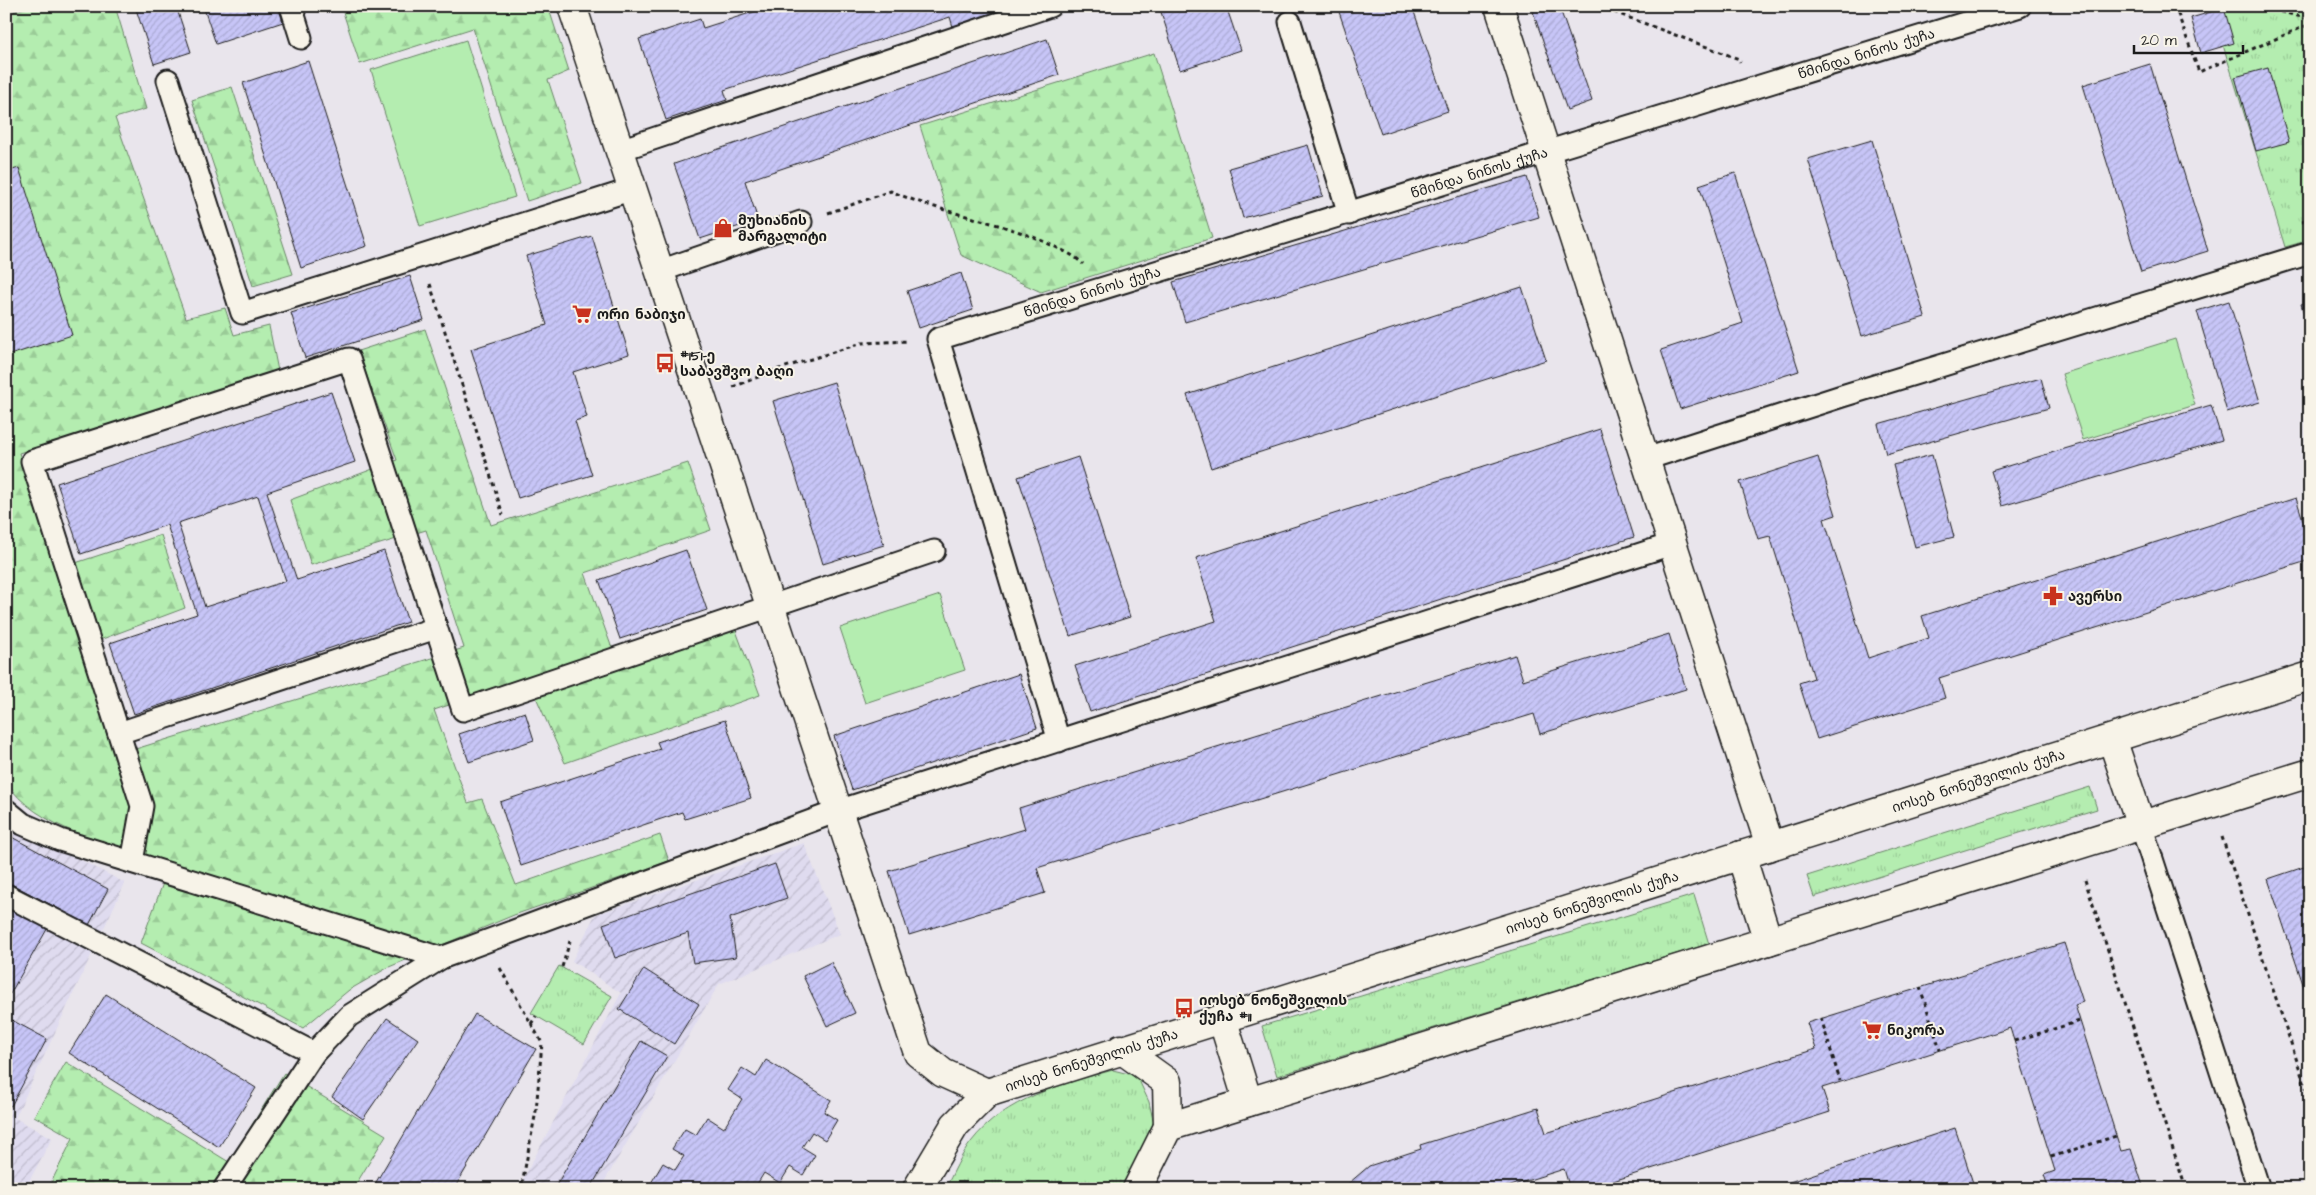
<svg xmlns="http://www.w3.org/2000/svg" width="2316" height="1195" viewBox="0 0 2316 1195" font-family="'Architects Daughter','Noto Sans Georgian',sans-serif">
	<defs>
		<pattern id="industrial-furrows" width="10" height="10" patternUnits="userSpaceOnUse" patternTransform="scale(1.25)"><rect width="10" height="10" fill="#dfdbef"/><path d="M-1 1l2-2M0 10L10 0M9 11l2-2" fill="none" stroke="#bfbbcc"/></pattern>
		<pattern id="grass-tufts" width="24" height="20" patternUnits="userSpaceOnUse" patternTransform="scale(1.25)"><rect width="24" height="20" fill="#b4edb0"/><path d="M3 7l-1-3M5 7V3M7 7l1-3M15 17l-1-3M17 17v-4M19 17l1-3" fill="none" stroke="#9acb97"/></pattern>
		<pattern id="forest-firs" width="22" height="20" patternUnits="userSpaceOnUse" patternTransform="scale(1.25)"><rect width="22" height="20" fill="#b4edb0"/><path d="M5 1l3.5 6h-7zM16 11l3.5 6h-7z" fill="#9acb97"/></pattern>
		<pattern id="building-hatch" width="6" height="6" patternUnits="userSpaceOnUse" patternTransform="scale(1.25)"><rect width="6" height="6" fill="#c7c5f7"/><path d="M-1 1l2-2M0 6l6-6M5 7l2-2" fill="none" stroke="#aaa9d3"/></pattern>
	</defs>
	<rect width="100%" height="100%" fill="#e9e5ec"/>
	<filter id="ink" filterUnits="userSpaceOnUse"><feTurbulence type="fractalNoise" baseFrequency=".02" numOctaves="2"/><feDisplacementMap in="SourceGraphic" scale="10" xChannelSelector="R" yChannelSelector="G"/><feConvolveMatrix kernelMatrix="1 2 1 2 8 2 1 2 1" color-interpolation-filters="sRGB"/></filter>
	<g filter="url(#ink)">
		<path fill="url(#industrial-furrows)" d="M 6,821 L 125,883 L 15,1118 L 52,1138 L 25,1189 L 6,1189 Z
			M 804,843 L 840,934 L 719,984 L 600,1189 L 518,1189 L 621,993 L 572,961 L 595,915 Z"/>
		<path fill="url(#grass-tufts)" stroke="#688466" d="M 2211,6 L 2310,6 L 2310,240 L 2285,247 Z
			M 2090,787 L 2097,809 L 1814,897 L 1807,876 Z
			M 1694,895 L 1709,944 L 1277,1076 L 1262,1026 Z
			M 559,966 L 612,996 L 584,1044 L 531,1013 Z
			M 1113,1070 L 1137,1076 L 1149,1102 L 1155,1129 L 1127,1189 L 945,1189 C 953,1174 961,1155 971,1142 C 1005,1098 1062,1084 1113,1070 Z"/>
		<path fill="url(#forest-firs)" stroke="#688466" d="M 32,6 L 115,6 L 146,109 L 115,118 L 186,318 L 225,308 L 234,335 L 269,326 L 278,371 L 19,453 L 57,569 L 161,535 L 185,608 L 81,647 L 116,755 L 464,648 L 426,530 L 311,565 L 290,500 L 397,460 L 358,351 L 425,329 L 491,525 L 688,463 L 711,530 L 585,573 L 619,668 L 735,628 L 760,695 L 565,763 L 528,679 L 434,710 L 468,803 L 482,799 L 516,885 L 660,835 L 669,861 L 514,915 L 389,967 L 349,990 L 303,1028 L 141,943 L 170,864 C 122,849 32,828 6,781 L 6,14 Z
			M 341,6 L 548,6 L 569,71 L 548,80 L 582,183 L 527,201 L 473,28 L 360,64 Z
			M 1154,53 L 1212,238 L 1041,292 L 961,255 L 920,126 Z
			M 232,87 L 293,274 L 253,286 L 192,100 Z
			M 66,1062 L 229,1162 L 284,1073 L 386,1135 L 353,1189 L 48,1189 L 73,1138 L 34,1116 Z"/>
		<path fill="#b4edb0" stroke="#688466" d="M 466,40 L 515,197 L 420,226 L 371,70 Z
			M 2175,339 L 2195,405 L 2083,440 L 2062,374 Z
			M 940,595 L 965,670 L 865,703 L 840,628 Z"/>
		<path fill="url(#building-hatch)" stroke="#1c1c1c" fill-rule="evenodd" d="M 135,6 L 176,6 L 191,52 L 154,64 Z
			M 203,6 L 278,6 L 283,22 L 216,44 Z
			M 772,6 L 1010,6 L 1011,9 L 953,27 L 950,17 L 724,90 L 727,100 L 666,120 L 639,39 L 700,19 L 703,28 Z
			M 1159,6 L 1226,6 L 1241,50 L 1180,70 Z
			M 1337,6 L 1412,6 L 1448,111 L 1381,134 Z
			M 1531,6 L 1559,6 L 1592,101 L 1567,110 Z
			M 2224,8 L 2234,43 L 2201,53 L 2191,18 Z
			M 1047,39 L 1059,75 L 745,181 L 758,220 L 700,239 L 674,164 Z
			M 308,61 L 367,246 L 301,268 L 243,83 Z
			M 2150,64 L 2208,251 L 2141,272 L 2083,85 Z
			M 2268,68 L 2289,142 L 2256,151 L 2235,77 Z
			M 1872,140 L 1925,317 L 1862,336 L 1808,159 Z
			M 1308,145 L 1323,196 L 1243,218 L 1229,168 Z
			M 19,168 L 72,335 L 10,355 L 6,343 L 6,172 Z
			M 1735,173 L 1799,371 L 1680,409 L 1661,350 L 1743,323 L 1699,185 Z
			M 1527,177 L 1539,217 L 1185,322 L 1173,282 Z
			M 592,236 L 629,354 L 573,372 L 587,417 L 575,421 L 592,475 L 518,498 L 471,349 L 547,325 L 526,256 Z
			M 961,273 L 973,310 L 919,328 L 907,291 Z
			M 410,276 L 424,320 L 305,358 L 291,313 Z
			M 1522,287 L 1546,360 L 1211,468 L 1187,395 Z
			M 2229,301 L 2260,402 L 2227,412 L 2197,311 Z
			M 2310,302 L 2310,333 L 2301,304 Z
			M 2041,378 L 2049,408 L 1886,454 L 1878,424 Z
			M 834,382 L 884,545 L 823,564 L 773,401 Z
			M 331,392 L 355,462 L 267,492 L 297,580 L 384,551 L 408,622 L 134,714 L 110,643 L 197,614 L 167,525 L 81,554 L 57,483 ZM 258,496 L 286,581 L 205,607 L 178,523 Z
			M 2211,405 L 2222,440 L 2002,506 L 1991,471 Z
			M 1600,429 L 1634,537 L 1090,712 L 1075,666 L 1216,621 L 1196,558 Z
			M 1932,455 L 1954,537 L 1915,547 L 1893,465 Z
			M 1078,457 L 1130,617 L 1070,636 L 1018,477 Z
			M 1818,457 L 1836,515 L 1824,519 L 1868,658 L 1929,638 L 1922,616 L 2296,498 L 2304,523 L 2310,521 L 2310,560 L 1939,678 L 1945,698 L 1817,739 L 1799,683 L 1814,678 L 1770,536 L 1758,539 L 1740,482 Z
			M 686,550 L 707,610 L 620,639 L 599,580 Z
			M 1669,634 L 1686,689 L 1540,734 L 1534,714 L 1037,868 L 1045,893 L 909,935 L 889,871 L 1025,829 L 1019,808 L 1515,655 L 1523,680 Z
			M 1019,674 L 1037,728 L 852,790 L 834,736 Z
			M 525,712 L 534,740 L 469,762 L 459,734 Z
			M 725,720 L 751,798 L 685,819 L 682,812 L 521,866 L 500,802 L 660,749 L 657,742 Z
			M 6,834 L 108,889 L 89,925 L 6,881 Z
			M 775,864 L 787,898 L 730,918 L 736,957 L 693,963 L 688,933 L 615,958 L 603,924 Z
			M 2310,865 L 2310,1005 L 2268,879 Z
			M 6,900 L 50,924 L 10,994 L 6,992 Z
			M 2064,943 L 2083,1002 L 2075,1005 L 2121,1151 L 2131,1149 L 2144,1189 L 2049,1189 L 2044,1175 L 2055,1171 L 2010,1028 L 1822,1088 L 1830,1112 L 1588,1189 L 1570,1189 L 1564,1169 L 1501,1189 L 1342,1189 L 1369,1166 L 1421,1149 L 1420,1145 L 1538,1108 L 1546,1133 L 1816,1049 L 1807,1023 Z
			M 831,962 L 855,1013 L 827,1026 L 803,976 Z
			M 644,969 L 699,1004 L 674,1044 L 619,1009 Z
			M 106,994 L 256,1088 L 219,1147 L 69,1053 Z
			M 475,1014 L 536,1049 L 454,1189 L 372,1189 Z
			M 6,1017 L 47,1039 L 11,1106 L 6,1104 Z
			M 387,1018 L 418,1039 L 363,1119 L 332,1097 Z
			M 641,1041 L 667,1056 L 590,1189 L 554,1189 Z
			M 766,1060 L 831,1100 L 824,1112 L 837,1120 L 825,1140 L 812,1132 L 802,1147 L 815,1155 L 803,1175 L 790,1167 L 780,1183 L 764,1173 L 754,1189 L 662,1189 L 651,1183 L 663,1163 L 675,1170 L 684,1156 L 672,1149 L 685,1129 L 696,1135 L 707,1117 L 724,1128 L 742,1099 L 728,1090 L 742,1068 L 756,1077 Z
			M 1955,1128 L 1975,1189 L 1924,1189 L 1923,1186 L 1914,1189 L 1768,1189 Z"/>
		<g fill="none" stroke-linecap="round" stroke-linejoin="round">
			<defs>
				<g id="service">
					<path d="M 291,6 L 301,38"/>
					<path d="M 1290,22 L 1349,214"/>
					<path d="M 168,80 L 242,313 L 633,189"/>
					<path d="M 620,150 L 1050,6"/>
					<path d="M 660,271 L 801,222"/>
					<path d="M 1646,459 L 1842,396 L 2310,253"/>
					<path d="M 119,733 L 436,628"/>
					<path id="s1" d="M 1059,741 L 938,339 L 2020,6"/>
					<path d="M 6,810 L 23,824 L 60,840 L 441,958"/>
					<path d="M 2141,825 L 2259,1189"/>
					<path d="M 132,862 L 142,806 L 32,461 L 349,359 L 463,710 L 934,551"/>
					<path d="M 6,895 L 314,1053"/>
					<path d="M 224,1189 L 314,1053 L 349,1016 L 441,958 L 838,811 L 1672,544"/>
				</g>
				<path id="minor" d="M 572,6 L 918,1053 L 943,1073 L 987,1093
					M 1499,6 L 1770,846"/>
				<g id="tertiary">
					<path d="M 2112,739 L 2141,825"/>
					<path d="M 1741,855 L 1768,941"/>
					<path d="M 1222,1018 L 1248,1102"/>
					<path d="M 1121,1049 L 1167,1082 L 1168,1127"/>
					<path id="s2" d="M 917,1189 L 955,1125 L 987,1093 L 2310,676"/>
					<path d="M 1137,1189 L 1168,1127 L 2310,773"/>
				</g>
			</defs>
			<use href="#service" stroke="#1c1c1c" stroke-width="25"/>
			<use href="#minor" stroke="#1c1c1c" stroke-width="31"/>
			<use href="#tertiary" stroke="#1c1c1c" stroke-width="31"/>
			<path stroke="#1c1c1c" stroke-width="3" stroke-dasharray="4 4" stroke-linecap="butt" d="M 2175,6 L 2199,72 L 2310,24
				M 2257,6 L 2310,19
				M 1614,12 L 1739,59 L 1740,62
				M 828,213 L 891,191 C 942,214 1000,220 1051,245 C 1062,250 1074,255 1083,264
				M 2302,222 L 2310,220
				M 430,284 L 503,515
				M 733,387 L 773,371 L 862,343 L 909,341
				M 2222,837 L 2310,1100
				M 2085,880 L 2186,1189
				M 562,967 L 570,941
				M 500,968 L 542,1043 L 536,1111 L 521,1189
				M 1920,987 L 1940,1050
				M 1821,1018 L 1840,1081
				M 531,1024 L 536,1016
				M 2014,1041 L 2080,1021
				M 2051,1157 L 2116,1136"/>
			<use href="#service" stroke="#f7f3e8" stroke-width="21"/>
			<use href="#minor" stroke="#f7f3e8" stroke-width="28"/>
			<use href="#tertiary" stroke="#f7f3e8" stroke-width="28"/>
		</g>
	</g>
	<defs>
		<symbol id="shop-bare" viewBox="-9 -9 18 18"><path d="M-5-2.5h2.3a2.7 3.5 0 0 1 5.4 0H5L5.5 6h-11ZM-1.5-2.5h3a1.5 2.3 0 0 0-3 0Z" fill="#c8321e" stroke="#f7f3e8" stroke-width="2.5" paint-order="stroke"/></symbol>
		<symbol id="supermarket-bare" viewBox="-9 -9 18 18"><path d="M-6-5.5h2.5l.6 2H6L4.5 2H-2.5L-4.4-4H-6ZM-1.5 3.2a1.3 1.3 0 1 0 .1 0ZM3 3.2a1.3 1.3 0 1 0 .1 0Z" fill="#c8321e" stroke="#f7f3e8" stroke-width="2.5" paint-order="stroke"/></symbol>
		<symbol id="bus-bare" viewBox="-9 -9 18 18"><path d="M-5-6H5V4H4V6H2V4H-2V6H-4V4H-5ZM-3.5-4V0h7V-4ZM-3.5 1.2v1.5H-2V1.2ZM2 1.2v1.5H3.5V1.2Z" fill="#c8321e" stroke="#f7f3e8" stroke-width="2.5" paint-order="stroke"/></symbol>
		<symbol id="pharmacy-bare" viewBox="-9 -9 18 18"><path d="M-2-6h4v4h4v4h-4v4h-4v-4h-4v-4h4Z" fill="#c8321e" stroke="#f7f3e8" stroke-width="2.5" paint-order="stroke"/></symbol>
	</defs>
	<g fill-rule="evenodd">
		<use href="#shop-bare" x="709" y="214" width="28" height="28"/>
		<use href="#supermarket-bare" x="568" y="300" width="28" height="28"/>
		<use href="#bus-bare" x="651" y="349" width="28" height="28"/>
		<use href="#pharmacy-bare" x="2039" y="582" width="28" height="28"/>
		<use href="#bus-bare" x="1170" y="994" width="28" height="28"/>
		<use href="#supermarket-bare" x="1858" y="1016" width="28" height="28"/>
	</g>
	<g text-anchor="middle" stroke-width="4" stroke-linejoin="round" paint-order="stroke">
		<g font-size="14" fill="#1c1c1c" stroke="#f7f3e8">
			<text dy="5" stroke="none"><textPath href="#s1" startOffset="1391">წმინდა ნინოს ქუჩა</textPath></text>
			<text dy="5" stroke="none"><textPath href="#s1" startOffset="986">წმინდა ნინოს ქუჩა</textPath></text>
			<text dy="5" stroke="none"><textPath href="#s1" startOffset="581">წმინდა ნინოს ქუჩა</textPath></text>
			<text dy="5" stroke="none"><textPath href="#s2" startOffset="1159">იოსებ ნონეშვილის ქუჩა</textPath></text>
			<text dy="5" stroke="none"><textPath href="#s2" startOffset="754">იოსებ ნონეშვილის ქუჩა</textPath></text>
			<text dy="5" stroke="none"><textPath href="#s2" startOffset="229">იოსებ ნონეშვილის ქუჩა</textPath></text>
		</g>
		<g font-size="14" font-weight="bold" fill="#1c1c1c" stroke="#f7f3e8" text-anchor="start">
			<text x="738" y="225">მუხიანის<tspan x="738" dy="16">მარგალიტი</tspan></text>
			<text x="597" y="319">ორი ნაბიჯი</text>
			<text x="680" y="360">#151-ე<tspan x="680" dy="16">საბავშვო ბაღი</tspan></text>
			<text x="2068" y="601">ავერსი</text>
			<text x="1199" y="1005">იოსებ ნონეშვილის<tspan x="1199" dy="16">ქუჩა #11</tspan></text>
			<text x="1887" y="1035">ნიკორა</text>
		</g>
	</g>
	<rect width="2316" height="1195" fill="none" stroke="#f7f3e8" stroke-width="25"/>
	<rect x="12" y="12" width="2291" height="1170" fill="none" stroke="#1c1c1c" stroke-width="2" filter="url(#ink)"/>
	<path d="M2134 45v8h109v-8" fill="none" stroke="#1c1c1c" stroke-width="2.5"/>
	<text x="2141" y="45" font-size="15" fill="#1c1c1c" stroke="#f7f3e8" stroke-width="4" paint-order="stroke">20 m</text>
</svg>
